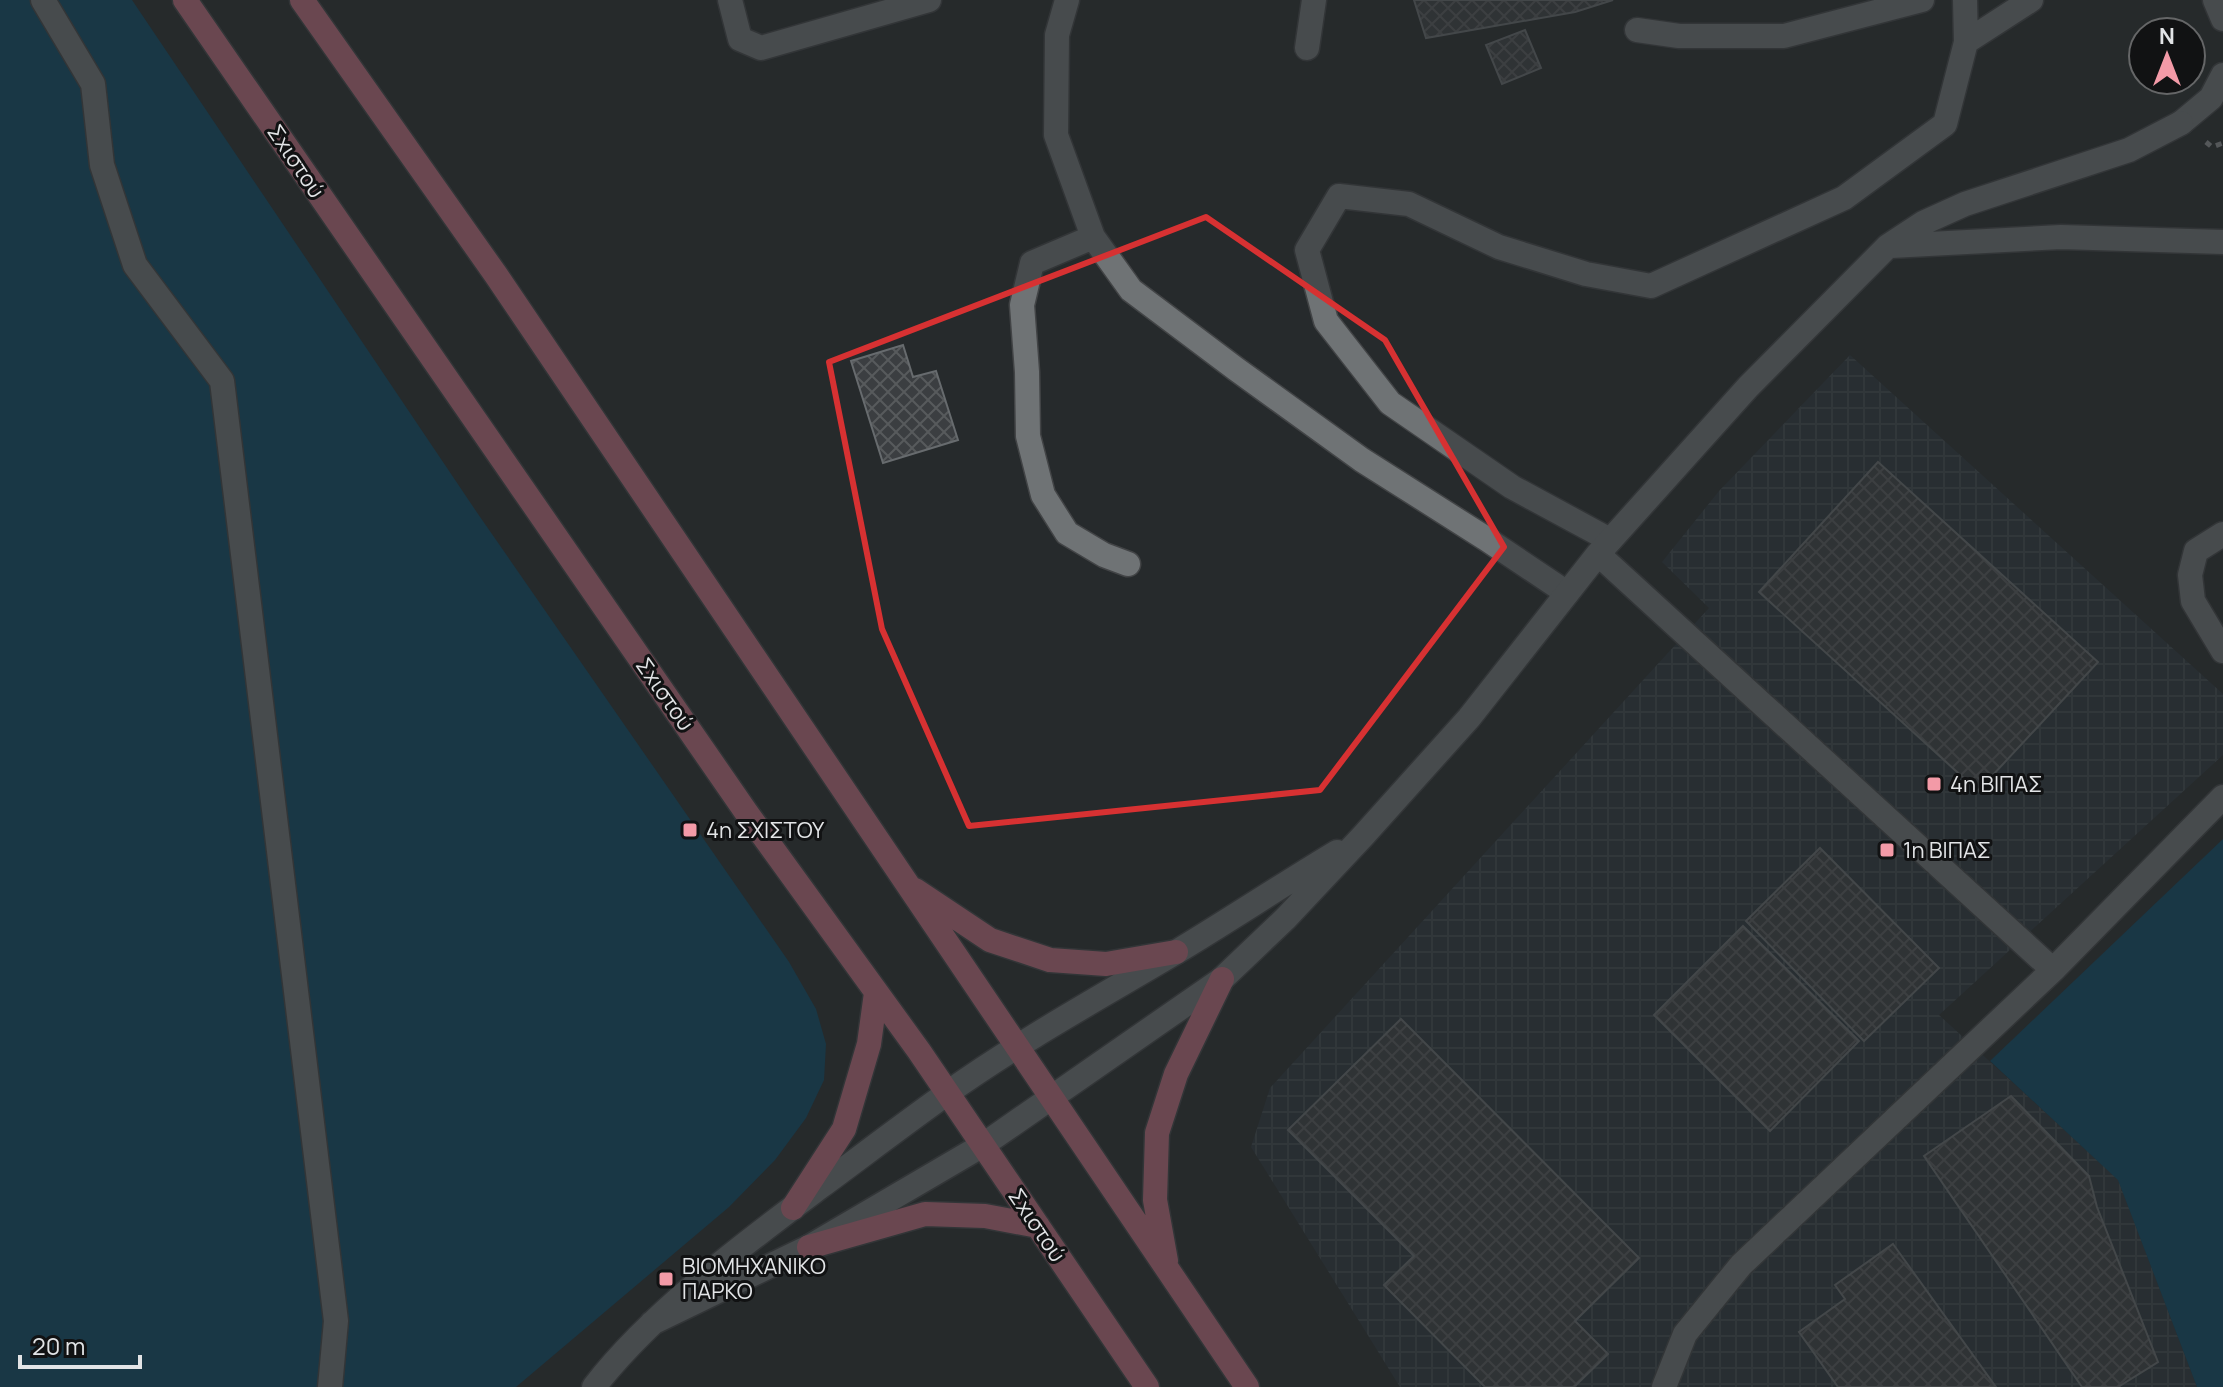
<svg xmlns="http://www.w3.org/2000/svg" width="2223" height="1387" viewBox="0 0 2223 1387" font-family="Manrope,sans-serif">
	<defs>
		<pattern id="industrial-grid" width="8" height="8" patternUnits="userSpaceOnUse" patternTransform="scale(2)"><rect width="8" height="8" fill="#2a343a"/><path d="M0 4h8M4 0v8" fill="none" stroke="#3e484d"/></pattern>
		<pattern id="building-cross-hatch" width="8" height="8" patternUnits="userSpaceOnUse" patternTransform="scale(2)"><rect width="8" height="8" fill="#3b3e41"/><path d="M0 0l8 8M0 8l8-8" fill="none" stroke="#575a5c"/></pattern>
	</defs>
	<rect width="100%" height="100%" fill="#262a2c"/>
	<path fill="url(#industrial-grid)" d="M 1850,355 L 2223,694 L 2223,755 L 1939,1015 L 2118,1179 L 2197,1387 L 1400,1387 L 1251,1147 L 1270,1088 L 1709,608 L 1662,562 L 1719,491 Z"/>
	<path fill="#094764" d="M 0,0 L 132,0 L 478,514 L 789,962 L 816,1009 L 826,1044 L 824,1080 L 806,1118 L 775,1160 L 729,1207 L 516,1387 L 0,1387 Z
		M 2223,839 L 2223,1387 L 2197,1387 L 2118,1180 L 1990,1061 Z"/>
	<path fill="url(#building-cross-hatch)" stroke="#676b6e" stroke-width="2" d="M 1414,0 L 1613,0 L 1575,12 L 1426,38 Z
		M 1525,30 L 1541,68 L 1502,84 L 1486,45 Z
		M 903,345 L 913,377 L 936,371 L 958,440 L 883,463 L 851,361 Z
		M 1878,462 L 2098,662 L 1978,791 L 1759,592 Z
		M 1820,848 L 1939,968 L 1864,1041 L 1746,921 Z
		M 1743,926 L 1859,1041 L 1770,1131 L 1654,1015 Z
		M 1401,1019 L 1639,1258 L 1575,1321 L 1608,1354 L 1574,1387 L 1485,1387 L 1384,1285 L 1414,1256 L 1288,1130 Z
		M 2011,1096 L 2089,1176 L 2097,1207 L 2158,1362 L 2118,1387 L 2082,1387 L 1924,1156 Z
		M 1893,1244 L 1996,1387 L 1838,1387 L 1799,1332 L 1845,1299 L 1835,1285 Z"/>
	<g fill="none" stroke-linecap="round" stroke-linejoin="round">
		<defs>
			<path id="lane" d="M 730,0 L 740,39 L 761,48 L 929,0
				M 1067,0 L 1057,35 L 1056,135 L 1093,237 L 1131,290 L 1236,369 L 1362,460 L 1485,538 L 1567,593
				M 2215,0 L 2223,19
				M 1637,30 L 1679,36 L 1784,36 L 1922,0
				M 1966,42 L 2031,0
				M 1307,48 L 1314,0
				M 2181,123 L 2211,98 L 2223,75
				M 1093,237 L 1032,263 L 1022,305 L 1027,372 L 1028,436 L 1043,495 L 1067,533 L 1104,555 L 1128,564
				M 2223,534 L 2196,551 L 2190,575 L 2193,601 L 2223,651
				M 1610,540 L 1512,487 L 1390,403 L 1326,321 L 1307,250 L 1339,196 L 1409,204 L 1499,247 L 1586,274 L 1651,286 L 1844,198 L 1945,124 L 1966,42 L 1965,0"/>
			<path id="street" d="M 43,0 L 93,84 L 102,165 L 135,265 L 222,381 L 336,1321 L 330,1387
				M 1891,246 L 2061,237 L 2223,242
				M 1598,554 L 2053,970
				M 652,1323 L 809,1247 L 983,1145 L 1222,979 L 1286,918 L 1363,836 L 1469,718 L 1598,554 L 1748,387 L 1888,246 L 1923,223 L 1965,204 L 2129,150 L 2181,123
				M 594,1387 C 652,1312 744,1244 820,1187 C 862,1156 904,1124 946,1094 C 1019,1042 1097,999 1173,954 C 1228,921 1282,885 1337,852
				M 1664,1387 L 1685,1334 L 1741,1265 L 2053,970 L 2223,797"/>
			<path id="primary" d="M 185,0 L 746,812 L 919,1051 L 1147,1387
				M 302,0 L 496,275 L 1247,1387
				M 915,890 L 990,940 L 1050,960 L 1106,964 L 1176,952
				M 793,1208 L 844,1129 L 869,1044 L 876,993
				M 809,1247 L 925,1214 L 985,1216 L 1038,1226
				M 1166,1261 L 1155,1200 L 1157,1133 L 1176,1074 L 1222,979"/>
		</defs>
		<use href="#lane" stroke="#424446" stroke-width="27"/>
		<use href="#street" stroke="#424446" stroke-width="27"/>
		<use href="#primary" stroke="#424446" stroke-width="27"/>
		<path stroke="#8c8f91" stroke-width="5" stroke-dasharray="6 6" stroke-linecap="butt" d="M 2206,142 L 2212,147 L 2223,143"/>
		<use href="#lane" stroke="#6f7375" stroke-width="24"/>
		<use href="#street" stroke="#6f7375" stroke-width="24"/>
		<use href="#primary" stroke="#bd6b7d" stroke-width="24"/>
	</g>
	<path d="M0 0H2223V1387H0ZM 1206,217 L 1385,340 L 1504,547 L 1320,790 L 969,826 L 882,629 L 829,362 Z" fill="#262a2c" fill-opacity=".55" fill-rule="evenodd"/>
	<path fill="none" stroke="#d73132" stroke-width="6" stroke-linejoin="round" d="M 1206,217 L 1385,340 L 1504,547 L 1320,790 L 969,826 L 882,629 L 829,362 Z"/>
	<g fill="#f39aa7" stroke="#111213" stroke-width="3">
		<rect x="1926" y="776" width="16" height="16" rx="4"/>
		<rect x="682" y="822" width="16" height="16" rx="4"/>
		<rect x="1879" y="842" width="16" height="16" rx="4"/>
		<rect x="658" y="1271" width="16" height="16" rx="4"/>
	</g>
	<g text-anchor="middle" stroke-width="6" stroke-linejoin="round" paint-order="stroke">
		<g font-size="22" fill="#e2e4e6" stroke="#111213">
			<text transform="translate(296 161) rotate(56)" y="8">Σχιστού</text>
			<text transform="translate(665 694) rotate(55)" y="8">Σχιστού</text>
			<text transform="translate(1037 1225) rotate(56)" y="8">Σχιστού</text>
		</g>
		<g font-size="22" fill="#e2e4e6" stroke="#111213" text-anchor="start">
			<text x="1950" y="792">4η ΒΙΠΑΣ</text>
			<text x="706" y="838">4η ΣΧΙΣΤΟΥ</text>
			<text x="1903" y="858">1η ΒΙΠΑΣ</text>
			<text x="682" y="1274">ΒΙΟΜΗΧΑΝΙΚΟ<tspan x="682" dy="25">ΠΑΡΚΟ</tspan></text>
		</g>
	</g>
	<g transform="translate(2167 56)"><circle r="38" fill="#111213" stroke="#656667" stroke-width="2"/>
	<path d="M0-6L14 30L0 20L-14 30Z" fill="#f39aa7"/>
	<text y="-12" font-size="22" font-weight="bold" text-anchor="middle" fill="#e2e4e6">N</text>
	</g>
	<path d="M20 1355v12h120v-12" fill="none" stroke="#e2e4e6" stroke-width="4"/>
	<text x="32" y="1355" font-size="24" fill="#e2e4e6" stroke="#111213" stroke-width="6" paint-order="stroke">20 m</text>
</svg>
